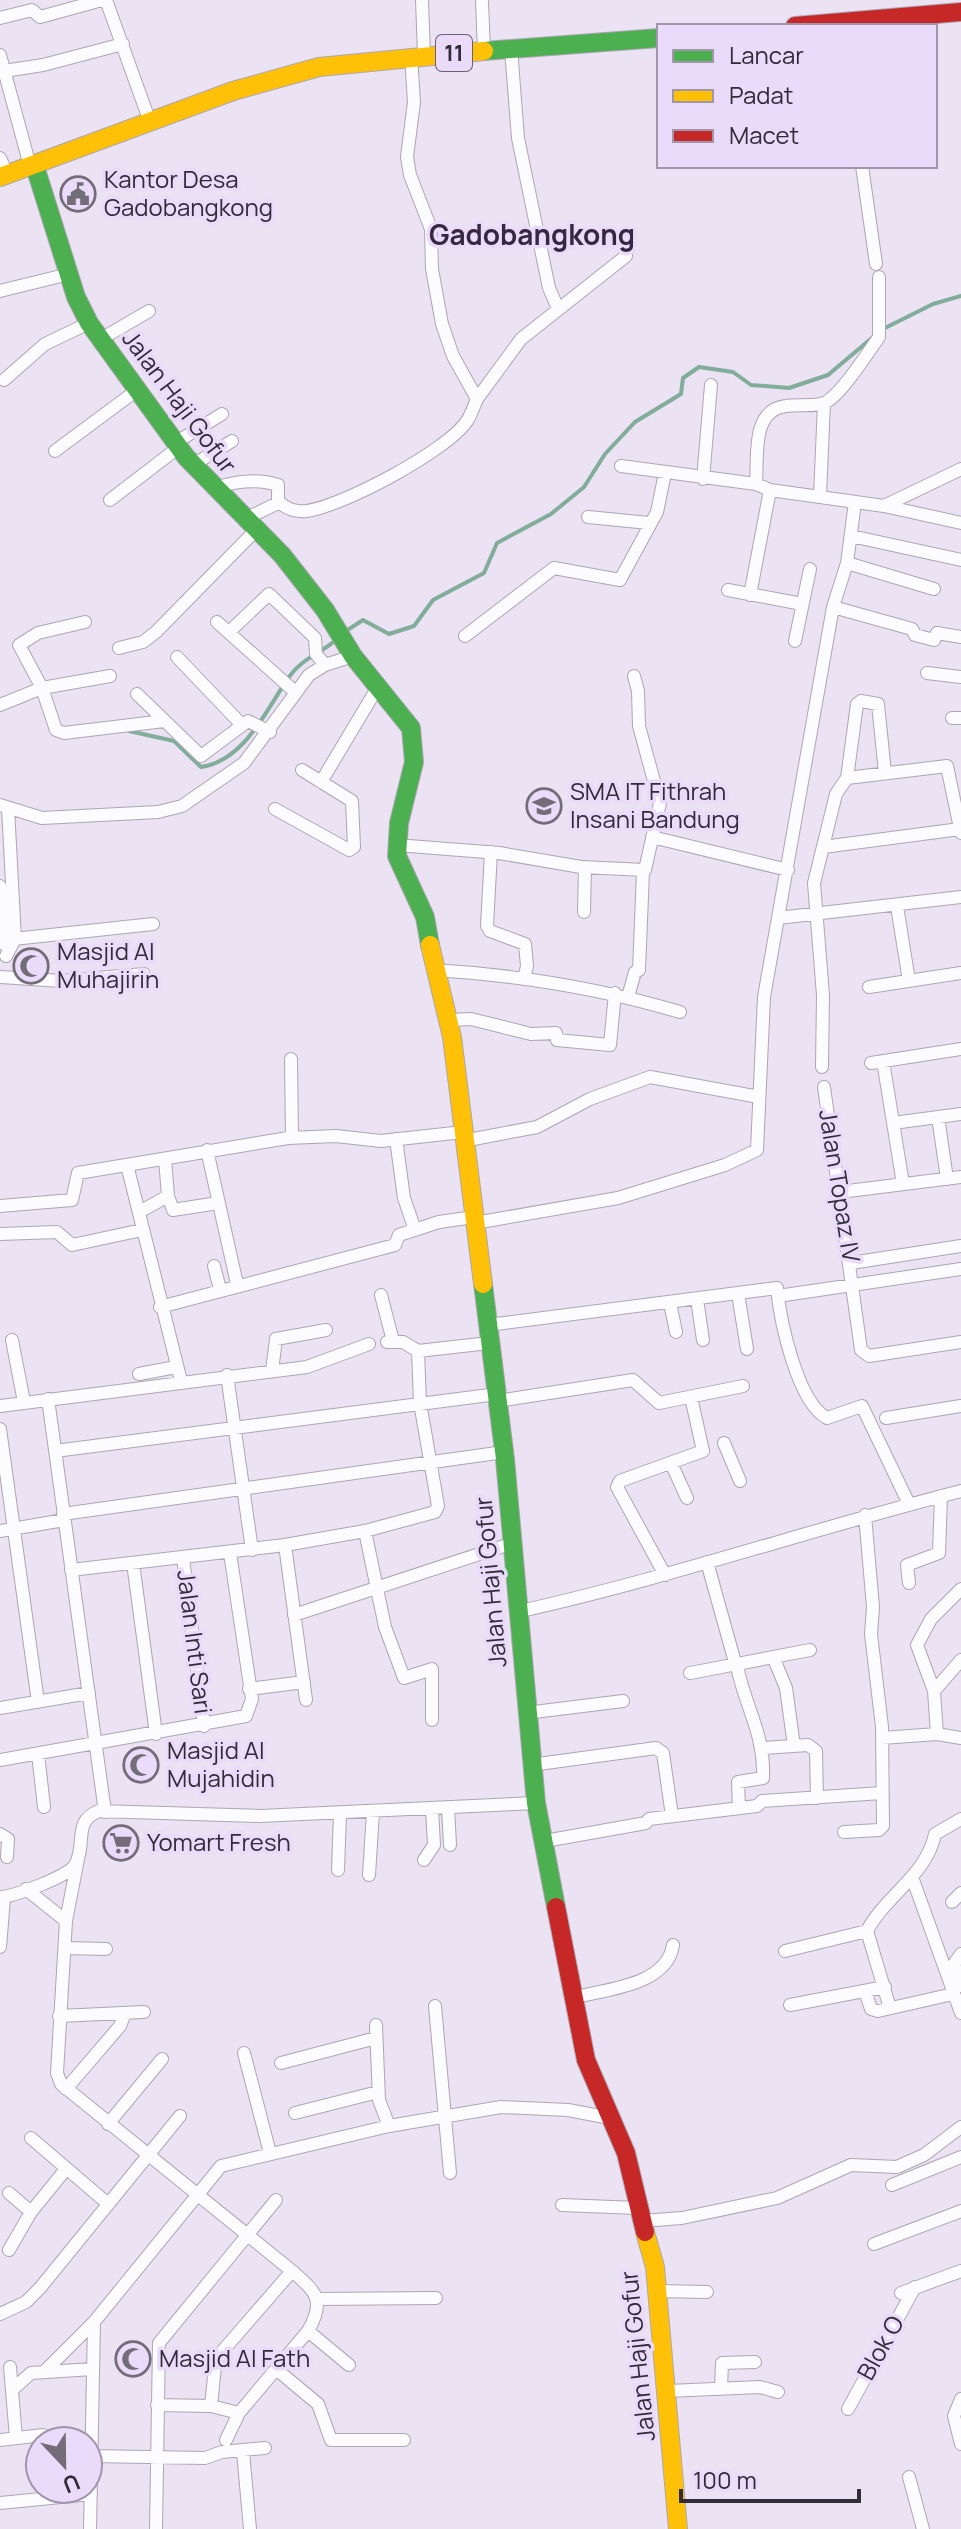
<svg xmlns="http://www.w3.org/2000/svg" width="961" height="2529" viewBox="0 0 961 2529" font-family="Manrope,sans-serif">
	<rect width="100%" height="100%" fill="#ebe2f3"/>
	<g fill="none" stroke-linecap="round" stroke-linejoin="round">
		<path stroke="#81ad9a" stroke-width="4" d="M 883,329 L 933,304 L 961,296
			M 346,631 L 363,620 L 389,634 L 414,626 L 433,600 L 484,573 L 497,543 L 551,514 L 584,487 L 605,454 L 635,422 L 681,394 L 683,378 L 699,367 L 733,372 L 751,385 L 789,388 L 828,375 L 873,337
			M 129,731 L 174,741 L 201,767 C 245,761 267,708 289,677 C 302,658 322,653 337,639"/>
		<defs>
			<path id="street" d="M 106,0 L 150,122
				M 422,0 L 424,55
				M 482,2 L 484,51
				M 0,18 L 32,10 L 40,17 L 102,0
				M 511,49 L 518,138 L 549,288 L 556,304 L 562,307
				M 0,55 L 30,166
				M 4,71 L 43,65 L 123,44
				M 0,158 L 7,174
				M 862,166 L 876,264
				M 0,291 L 69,274
				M 101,339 L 149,311
				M 4,380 L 45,344 L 89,323
				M 477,399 L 521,339 L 626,256
				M 175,443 L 222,414
				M 55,451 L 137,390
				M 193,465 L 232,441
				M 621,466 L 756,484 L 770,490 L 884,506 L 961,523
				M 703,479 L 711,385
				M 756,484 C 758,456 751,410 786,406 C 797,404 815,407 824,403 C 840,397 869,351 879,337 L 879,277
				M 213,488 C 234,482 256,478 278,485 L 278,501 C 286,509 294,512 306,511 C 341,507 447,451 467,421 C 471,415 474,406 477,399 L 453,356 L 442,324 L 432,269 L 431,229 L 410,175 L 407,157 L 414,102 L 411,56
				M 820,496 L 824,403
				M 110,500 L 179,447
				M 884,506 L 961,469
				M 588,517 L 649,523
				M 245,519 L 278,503
				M 851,536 L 961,560
				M 847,563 L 934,589
				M 728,590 L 802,604
				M 750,595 L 770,490
				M 833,607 L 912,629 L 915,635 L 934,640 L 937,633 L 961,637
				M 85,622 L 38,633 L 19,645 L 42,688 L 56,730 L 64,733 L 164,721
				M 217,622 L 294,691
				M 229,632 L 269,594 L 315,638 L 316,654 L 325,665
				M 465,636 L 554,568 L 620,580 L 657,512 L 665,473
				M 795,641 L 810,569
				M 119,648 L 143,642 L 156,632 L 256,530
				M 177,657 L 241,724
				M 927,673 L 961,677
				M 137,694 L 201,756 L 248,721 L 270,732
				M 0,705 L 42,688 L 110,676
				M 952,718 L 961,718
				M 847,778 L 947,766 L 961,833
				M 321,782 L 379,685
				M 0,805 L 42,818 L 158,812 L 182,806 L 244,763 L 309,675 L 325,665 L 353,656
				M 275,809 L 349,850 L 354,847 L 352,801 L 302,770
				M 652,837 L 788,870
				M 396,845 L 499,853 L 581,867 L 645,870 L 660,803 L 639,726 L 638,691 L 634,676
				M 823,847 L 960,829
				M 491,852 L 487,926 L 490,931 L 525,944 L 527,966 L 524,979
				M 0,886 L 5,945
				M 897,906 L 909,981
				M 584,912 L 585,867
				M 778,918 L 961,897
				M 4,940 L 153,924
				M 6,956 L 15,939 L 8,808
				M 434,970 C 518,975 599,988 680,1012
				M 0,977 L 62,981 L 144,974
				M 869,987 L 961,973
				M 628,997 L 635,972 L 639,970 L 643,871
				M 449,1020 L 471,1019 L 531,1034 L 556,1033 L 557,1040 L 610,1045 L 615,993
				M 291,1059 L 292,1138
				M 883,1061 L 903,1184
				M 871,1063 L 961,1049
				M 822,1067 L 823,995 L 814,883 L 836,794 L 847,778 L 857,704 L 861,701 L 878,704 L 885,773
				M 824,1087 L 861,1350 L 869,1356 L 961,1342
				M 938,1117 L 947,1179
				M 893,1123 L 961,1114
				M 396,1139 L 404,1198 L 415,1230
				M 463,1141 L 537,1127 L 590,1099 L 650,1077 L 759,1097
				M 207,1150 L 237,1284
				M 127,1165 L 181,1381
				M 840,1192 L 961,1177
				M 168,1196 L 173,1210 L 218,1203
				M 0,1206 L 72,1200 L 78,1173 L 288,1138 L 336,1136 L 381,1141 L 463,1132
				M 141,1211 L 168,1196 L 165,1159
				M 475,1223 L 618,1198 L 725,1165 L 757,1150 L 764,997 L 833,607 L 847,563 L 855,502
				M 0,1234 L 57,1232 L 72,1245 L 142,1230
				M 851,1263 L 961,1246
				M 214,1266 L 220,1289
				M 738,1294 L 747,1349
				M 381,1295 L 393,1341
				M 778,1296 L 961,1269
				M 697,1299 L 703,1340
				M 670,1303 L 676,1332
				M 160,1307 L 395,1245 L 399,1235 L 439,1222 L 474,1217
				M 488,1325 L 777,1288 C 780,1320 797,1402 827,1418 L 862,1406 L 909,1504
				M 12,1340 L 24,1402
				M 418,1351 L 489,1343
				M 272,1371 L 276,1339 L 326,1330
				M 139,1374 L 176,1367
				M 227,1375 L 252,1550
				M 48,1399 L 105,1812
				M 498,1401 L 633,1380 L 659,1403 L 743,1386
				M 0,1406 L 307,1367 L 369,1344
				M 886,1418 L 961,1406
				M 0,1429 L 38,1702
				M 724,1443 L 740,1481
				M 55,1451 L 497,1394
				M 671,1463 L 687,1498
				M 63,1514 L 504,1452
				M 0,1531 L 64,1520
				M 365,1531 L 385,1627 L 404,1678 L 432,1669 L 432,1720
				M 285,1545 L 306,1700
				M 183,1558 L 204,1726
				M 707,1562 L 736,1666
				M 133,1563 L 156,1734
				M 71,1570 L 285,1545 L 365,1531 L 435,1512 L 438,1506 L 420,1403 L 418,1351 L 403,1342 L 387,1342
				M 665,1575 L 617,1487 L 620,1481 L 703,1451 L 691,1397
				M 909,1583 L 907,1565 L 939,1553 L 941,1496
				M 516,1612 C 666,1579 812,1529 961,1491
				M 294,1615 L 513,1543
				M 774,1659 L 786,1688 L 794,1746
				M 737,1666 C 745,1707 765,1734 763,1778 L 738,1782 L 739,1808
				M 690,1673 L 810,1650
				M 249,1689 L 304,1682
				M 934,1691 L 961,1660
				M 0,1708 L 89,1693
				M 526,1713 L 623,1701
				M 937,1734 L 934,1691 L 917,1645 L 931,1619 L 961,1589
				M 882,1738 L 937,1734 L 961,1738
				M 763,1748 L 808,1745 L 816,1751 L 817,1798
				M 38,1754 L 44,1807
				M 0,1760 L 246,1716 L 252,1699 L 230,1553
				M 531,1765 L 656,1748 L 663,1753 L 672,1816
				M 448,1808 L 450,1845
				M 844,1832 L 879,1830 L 883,1826 L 882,1727 L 871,1634 L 873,1607 L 865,1515
				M 0,1834 L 8,1839 L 7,1857
				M 545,1841 L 646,1823 L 649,1819 L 757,1806 L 762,1801 L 882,1793
				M 78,1859 L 66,1921 L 57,2073 L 61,2084 L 292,2271 C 316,2292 326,2300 308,2331 L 239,2413 L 226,2440
				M 424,1860 L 434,1845 L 432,1809
				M 338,1870 L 340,1813
				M 369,1875 L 373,1812
				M 912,1877 L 961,2013
				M 26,1889 L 66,1921
				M 0,1897 C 13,1897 69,1876 75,1865 C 87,1845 72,1821 99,1811 L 260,1816 L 536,1803
				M 952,1902 L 961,1893
				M 0,1947 L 4,1898
				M 65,1948 L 106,1949
				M 785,1951 L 867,1931
				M 961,1954 L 954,1964 L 961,1986
				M 865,1991 L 871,2009 L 878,2011 L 953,1994
				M 576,1997 C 608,1989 667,1985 673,1945
				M 790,2005 L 885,1987
				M 435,2006 L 450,2173
				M 890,2008 L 867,1931 C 885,1896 927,1875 935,1834 L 961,1819
				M 59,2016 L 144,2012
				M 376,2025 L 379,2100 L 389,2126
				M 244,2053 L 270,2153
				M 281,2063 L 376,2038
				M 66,2089 L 120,2026 L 125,2013
				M 295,2113 L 378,2092
				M 108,2124 L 162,2059
				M 31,2138 L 107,2203
				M 892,2185 L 961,2157
				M 9,2193 L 31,2212
				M 562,2205 L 637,2208
				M 642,2221 L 682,2218 L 777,2198 L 851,2165 L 897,2167 L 924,2155 L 961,2127
				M 874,2244 L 961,2211
				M 9,2250 L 31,2212 L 66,2169
				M 658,2291 L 707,2292
				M 901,2293 L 961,2271
				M 317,2299 L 436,2298
				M 0,2314 L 26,2302 L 40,2288 L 180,2116
				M 308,2331 L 349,2365
				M 10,2367 L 16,2438
				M 276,2369 L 318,2404 L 331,2440 L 404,2440
				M 46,2370 L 94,2322
				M 721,2388 L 722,2363 L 755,2362
				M 12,2390 L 31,2373 L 93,2369
				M 668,2391 L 760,2387 L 778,2392
				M 961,2399 L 954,2416 L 961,2444
				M 157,2405 L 211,2406 L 239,2413
				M 211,2406 L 215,2366 L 220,2354 L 292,2271
				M 848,2409 L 915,2287
				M 0,2440 L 43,2435
				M 243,2452 L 250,2529
				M 92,2456 L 205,2458 L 222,2452 L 265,2448
				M 909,2477 L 923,2529
				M 0,2503 L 91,2494
				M 90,2529 L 94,2322 L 221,2166 L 389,2126 L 501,2107 L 568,2110 L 610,2118
				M 156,2529 L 159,2343 L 276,2200"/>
			<path id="fast" d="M 484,51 L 659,38
				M 37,173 L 76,297 L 89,323 L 186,457 L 282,555 L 325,610 L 353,656 L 411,728 L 414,762 L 399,823 L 397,856 L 425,917 L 430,945
				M 483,1284 L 505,1459 L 536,1803 L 556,1907"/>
			<path id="slow" d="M 0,177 L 233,91 L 319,67 L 484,51
				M 430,945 L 452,1037 L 483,1284
				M 645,2232 L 655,2267 L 678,2529"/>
			<path id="jam" d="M 795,26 L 961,12
				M 556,1907 L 586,2060 L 626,2153 L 645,2232"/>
		</defs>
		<use href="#street" stroke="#ada6b3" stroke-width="14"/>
		<use href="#fast" stroke="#ada6b3" stroke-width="20"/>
		<use href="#slow" stroke="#ada6b3" stroke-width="20"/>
		<use href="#jam" stroke="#ada6b3" stroke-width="20"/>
		<use href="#street" stroke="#fcfbfd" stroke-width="12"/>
		<use href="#fast" stroke="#4caf50" stroke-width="18"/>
		<use href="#slow" stroke="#ffc107" stroke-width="18"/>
		<use href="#jam" stroke="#c62828" stroke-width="18"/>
	</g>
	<defs>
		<symbol id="civic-ring" viewBox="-11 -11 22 22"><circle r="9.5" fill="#ebdbfa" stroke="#736c79" stroke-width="1.5"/><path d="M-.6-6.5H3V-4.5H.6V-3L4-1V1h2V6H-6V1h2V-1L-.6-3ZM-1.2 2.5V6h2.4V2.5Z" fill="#736c79"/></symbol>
		<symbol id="school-ring" viewBox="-11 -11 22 22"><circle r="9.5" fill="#ebdbfa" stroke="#736c79" stroke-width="1.5"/><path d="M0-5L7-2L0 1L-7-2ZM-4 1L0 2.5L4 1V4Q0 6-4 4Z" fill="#736c79"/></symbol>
		<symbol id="mosque-ring" viewBox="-11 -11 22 22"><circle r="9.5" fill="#ebdbfa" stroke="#736c79" stroke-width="1.5"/><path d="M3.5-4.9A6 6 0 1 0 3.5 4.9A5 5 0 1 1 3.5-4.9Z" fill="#736c79"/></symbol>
		<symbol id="supermarket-ring" viewBox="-11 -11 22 22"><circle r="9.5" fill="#ebdbfa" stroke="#736c79" stroke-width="1.5"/><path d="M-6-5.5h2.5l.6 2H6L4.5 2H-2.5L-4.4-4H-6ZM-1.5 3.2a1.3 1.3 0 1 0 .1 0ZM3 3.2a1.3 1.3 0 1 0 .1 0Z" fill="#736c79"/></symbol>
	</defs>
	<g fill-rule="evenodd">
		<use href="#civic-ring" x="58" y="174" width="40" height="40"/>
		<use href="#school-ring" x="524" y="786" width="40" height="40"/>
		<use href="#mosque-ring" x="11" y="946" width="40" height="40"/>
		<use href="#mosque-ring" x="121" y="1745" width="40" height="40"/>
		<use href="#supermarket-ring" x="101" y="1823" width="40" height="40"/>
		<use href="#mosque-ring" x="113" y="2339" width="40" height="40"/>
	</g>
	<g text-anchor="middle" stroke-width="7" stroke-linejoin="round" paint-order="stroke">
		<rect fill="#ebdbfa" stroke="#6a6072" stroke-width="2" x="436" y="35" width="36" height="36" rx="6"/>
		<g font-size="22" font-weight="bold" fill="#322c38">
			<text x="454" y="61">11</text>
		</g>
		<g font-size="24" fill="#322c38" stroke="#ebdbfa" text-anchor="start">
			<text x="104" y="188">Kantor Desa<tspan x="104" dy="28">Gadobangkong</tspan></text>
			<text x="570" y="800">SMA IT Fithrah<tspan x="570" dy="28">Insani Bandung</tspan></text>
			<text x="57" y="960">Masjid Al<tspan x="57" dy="28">Muhajirin</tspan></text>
			<text x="167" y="1759">Masjid Al<tspan x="167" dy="28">Mujahidin</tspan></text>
			<text x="147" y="1851">Yomart Fresh</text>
			<text x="159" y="2367">Masjid Al Fath</text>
		</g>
		<g font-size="24" fill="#322c38" stroke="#ebdbfa">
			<text transform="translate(179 402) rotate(53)" y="8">Jalan Haji Gofur</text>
			<text transform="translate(839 1186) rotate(81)" y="8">Jalan Topaz IV</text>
			<text transform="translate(491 1582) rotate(-95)" y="8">Jalan Haji Gofur</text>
			<text transform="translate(194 1642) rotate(83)" y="8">Jalan Inti Sari</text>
			<text transform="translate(881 2348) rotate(-61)" y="8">Blok O</text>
			<text transform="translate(638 2356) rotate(-96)" y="8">Jalan Haji Gofur</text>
		</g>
		<g font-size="28" font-weight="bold" fill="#352840" stroke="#ebdbfa">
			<text x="532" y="245">Gadobangkong</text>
		</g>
	</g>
	<rect x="657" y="24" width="280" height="144" fill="#ebdbfa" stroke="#a195ac" stroke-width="2"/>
	<rect x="673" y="50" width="40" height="12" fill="#4caf50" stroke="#a195ac" stroke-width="2"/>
	<text x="729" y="64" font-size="24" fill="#322c38">Lancar</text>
	<rect x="673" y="90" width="40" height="12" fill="#ffc107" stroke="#a195ac" stroke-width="2"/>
	<text x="729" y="104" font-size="24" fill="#322c38">Padat</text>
	<rect x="673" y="130" width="40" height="12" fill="#c62828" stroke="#a195ac" stroke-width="2"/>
	<text x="729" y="144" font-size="24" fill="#322c38">Macet</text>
	<g transform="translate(64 2465) rotate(158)"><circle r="38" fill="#ebdbfa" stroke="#a195ac" stroke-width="2"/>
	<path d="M0-6L14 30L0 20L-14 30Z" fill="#736c79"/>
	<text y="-12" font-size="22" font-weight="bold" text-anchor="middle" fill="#322c38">U</text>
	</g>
	<path d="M681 2489v12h178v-12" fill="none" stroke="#322c38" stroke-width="4"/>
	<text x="693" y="2489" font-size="24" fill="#322c38" stroke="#ebdbfa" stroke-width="6" paint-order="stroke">100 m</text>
</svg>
